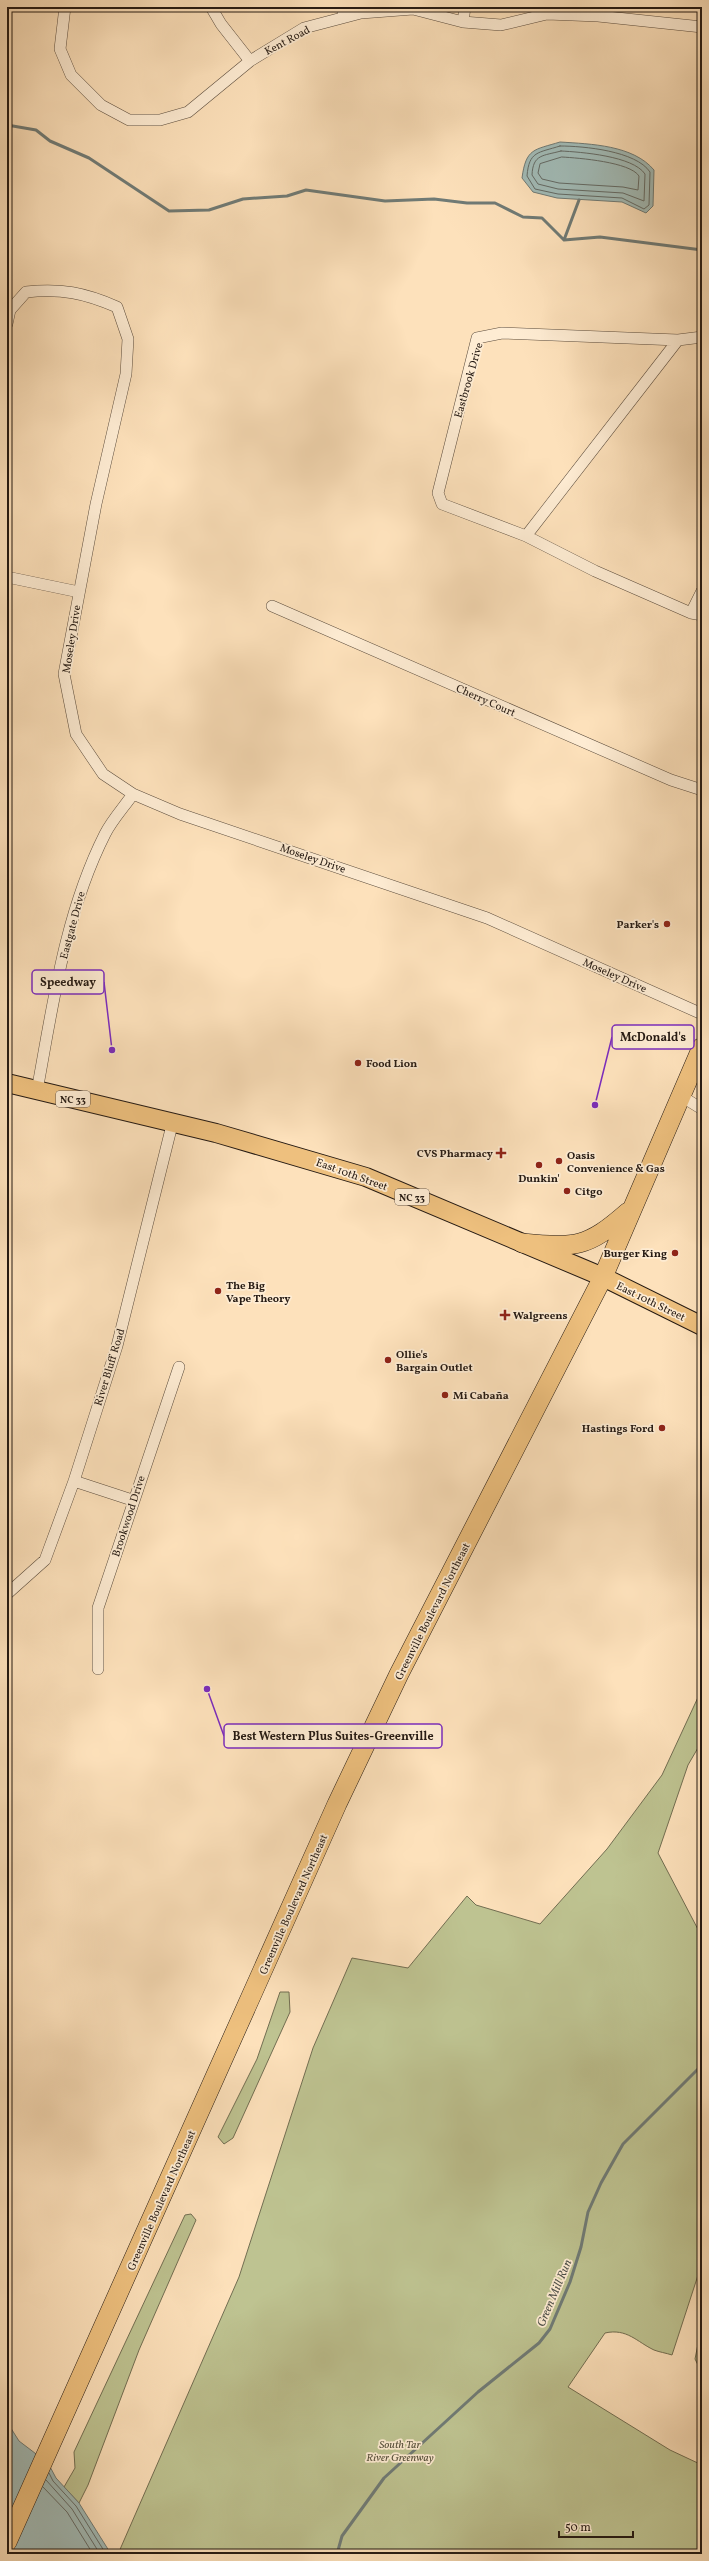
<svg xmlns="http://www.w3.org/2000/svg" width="709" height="2561" viewBox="0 0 709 2561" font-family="Vollkorn,serif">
	<rect width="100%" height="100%" fill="#fde1bb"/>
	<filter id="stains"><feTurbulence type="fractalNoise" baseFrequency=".005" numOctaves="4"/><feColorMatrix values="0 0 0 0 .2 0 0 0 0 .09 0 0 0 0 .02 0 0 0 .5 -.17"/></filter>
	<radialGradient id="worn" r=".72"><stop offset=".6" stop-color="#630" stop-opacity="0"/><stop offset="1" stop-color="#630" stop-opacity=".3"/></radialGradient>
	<path fill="#bec391" stroke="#726e52" d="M 700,1693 L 702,1741 L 688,1765 L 658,1853 L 702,1937 L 702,2263 L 672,2355 C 666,2353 659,2352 654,2350 C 637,2342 627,2328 605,2333 L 568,2387 L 670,2450 L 702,2465 L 702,2554 L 118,2554 L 239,2277 L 313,2048 L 352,1958 L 408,1968 L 467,1896 L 476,1905 L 540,1924 L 607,1849 L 662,1775 Z
		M 280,1992 L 289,1992 L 290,2012 L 233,2138 L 224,2144 L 218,2137 L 257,2059 Z
		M 191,2214 L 196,2220 L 139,2350 L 88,2485 L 79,2503 L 64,2487 L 75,2468 L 74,2452 L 185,2215 Z
		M 702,2324 L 702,2373 L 695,2359 Z"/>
	<path fill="#a2bcb8" stroke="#707b76" d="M 560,142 C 591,144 633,145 654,170 L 653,206 L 646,213 L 622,202 L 557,198 L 533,192 L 522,178 C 526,148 534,150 560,142 Z
		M 7,2422 L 19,2441 L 48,2463 L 56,2478 L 79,2503 L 111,2554 L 7,2554 Z"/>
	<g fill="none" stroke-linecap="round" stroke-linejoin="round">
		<path stroke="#646b66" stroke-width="1" d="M 560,146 C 584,146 636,151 650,172 L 649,205 L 644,209 L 622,198 L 558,194 L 535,189 L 527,176 C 529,151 538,153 560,146 Z
			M 561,151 C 581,152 633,156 645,174 L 644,201 L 623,193 L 558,189 L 538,184 L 532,175 C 533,154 543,156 561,151 Z
			M 562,157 C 579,158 630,162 639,176 L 638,190 L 623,187 L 559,183 L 542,179 L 538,173 L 540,164 Z
			M 49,2473 L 53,2481 L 76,2506 L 106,2554
			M 46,2480 L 72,2509 L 100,2554
			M 43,2487 L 67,2512 L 93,2554"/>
		<path stroke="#707b76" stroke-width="3" d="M 7,125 L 36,130 L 50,141 L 89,158 L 169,211 L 209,210 L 243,199 L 287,196 L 306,190 L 385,201 L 434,199 L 467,203 L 495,203 L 523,217 L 542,218 L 564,240
			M 564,240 L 600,237 L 702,250
			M 564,240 L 579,200
			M 337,2554 L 342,2536 L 384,2478 L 478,2392 L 539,2343 L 550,2329 L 570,2282 L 581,2247 L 588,2212 L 601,2183 L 623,2144 L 702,2065"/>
		<defs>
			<path id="minor" d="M 65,7 L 60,49 L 71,75 L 101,105 L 129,120 L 160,120 L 188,112 L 250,61 L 304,28 L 361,13 L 413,9 L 463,22 L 501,25 L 547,14 L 598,16 L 702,27
				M 211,7 L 221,24 L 250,61
				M 342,7 L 344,17
				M 463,22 L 465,7
				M 7,324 L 10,310 L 26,292 C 61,288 85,293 117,307 L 128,339 L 126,374 L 96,504 L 64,674 L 76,734 L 103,774 L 133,794 L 180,814 L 487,918 L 702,1014
				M 678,340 L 526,536 L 442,504 L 438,493 L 477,338 L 502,333 L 678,340 L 702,337
				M 526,536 L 595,571 L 691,613 L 702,615
				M 7,577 L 79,592
				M 272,606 L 671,780 L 702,790
				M 691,613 L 702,591
				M 37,1091 C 53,1004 65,913 105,834 C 112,820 124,807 133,794
				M 681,1096 L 702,1109
				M 74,1481 L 132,1500
				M 7,1594 L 45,1560 L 74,1481 L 117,1346 L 173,1121
				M 98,1669 L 98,1608 L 179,1367"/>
			<path id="primary" d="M 7,1083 L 216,1133 L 366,1177 L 603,1277 L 702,1326"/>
			<path id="trunk" d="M 522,1243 C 576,1248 587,1248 628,1212
				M 7,2542 L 337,1804 L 399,1674 L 603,1277 L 702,1047"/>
		</defs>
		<use href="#minor" stroke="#5b4c3d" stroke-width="12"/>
		<use href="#primary" stroke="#251a13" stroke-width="20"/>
		<use href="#trunk" stroke="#251a13" stroke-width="20"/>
		<use href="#minor" stroke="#feecd3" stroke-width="11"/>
		<use href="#primary" stroke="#eec07e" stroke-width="18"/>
		<use href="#trunk" stroke="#eec07e" stroke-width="19"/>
	</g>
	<g fill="#8f2418" stroke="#feecd3" stroke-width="1.5">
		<circle cx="667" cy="924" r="4"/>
		<circle cx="358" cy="1063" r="4"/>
		<path d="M499 1147h4v4h4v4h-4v4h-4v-4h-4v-4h4z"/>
		<circle cx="559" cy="1161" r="4"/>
		<circle cx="539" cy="1165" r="4"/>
		<circle cx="567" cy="1191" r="4"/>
		<circle cx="675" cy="1253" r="4"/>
		<circle cx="218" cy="1291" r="4"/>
		<path d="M503 1309h4v4h4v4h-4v4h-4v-4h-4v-4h4z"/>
		<circle cx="388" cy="1360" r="4"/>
		<circle cx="445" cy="1395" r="4"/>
		<circle cx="662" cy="1428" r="4"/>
	</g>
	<g text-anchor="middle" stroke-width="3.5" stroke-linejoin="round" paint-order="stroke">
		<g fill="#feecd3" stroke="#66594d" stroke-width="1">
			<rect x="56" y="1091" width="34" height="16" rx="3"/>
			<rect x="395" y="1189" width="34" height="16" rx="3"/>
		</g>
		<g font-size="10" font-weight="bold" fill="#251a13">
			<text x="73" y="1103">NC 33</text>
			<text x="412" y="1201">NC 33</text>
		</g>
		<g font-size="11" fill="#251a13" stroke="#feecd3">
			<text transform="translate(287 40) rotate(-28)" y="4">Kent Road</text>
			<text transform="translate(468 380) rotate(-74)" y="4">Eastbrook Drive</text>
			<text transform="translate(71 639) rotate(-81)" y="4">Moseley Drive</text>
			<text transform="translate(486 700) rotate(24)" y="4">Cherry Court</text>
			<text transform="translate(313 858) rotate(19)" y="4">Moseley Drive</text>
			<text transform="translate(72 925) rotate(-75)" y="4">Eastgate Drive</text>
			<text transform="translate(615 975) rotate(24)" y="4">Moseley Drive</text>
			<text transform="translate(352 1174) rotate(20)" y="4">East 10th Street</text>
			<text transform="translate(651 1301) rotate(26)" y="4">East 10th Street</text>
			<text transform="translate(109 1367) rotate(-73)" y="4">River Bluff Road</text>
			<text transform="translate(128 1516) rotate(-72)" y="4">Brookwood Drive</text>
			<text transform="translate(432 1611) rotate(-63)" y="4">Greenville Boulevard Northeast</text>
			<text transform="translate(293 1904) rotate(-66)" y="4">Greenville Boulevard Northeast</text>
			<text transform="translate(161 2200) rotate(-66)" y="4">Greenville Boulevard Northeast</text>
		</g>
		<g font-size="11" font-weight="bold" fill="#251a13" stroke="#feecd3" text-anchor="start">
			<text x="659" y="928" text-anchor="end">Parker's</text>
			<text x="366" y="1067">Food Lion</text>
			<text x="493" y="1157" text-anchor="end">CVS Pharmacy</text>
			<text x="567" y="1159">Oasis<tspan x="567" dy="13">Convenience &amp; Gas</tspan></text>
			<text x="539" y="1182" text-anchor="middle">Dunkin'</text>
			<text x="575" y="1195">Citgo</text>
			<text x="667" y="1257" text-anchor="end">Burger King</text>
			<text x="226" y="1289">The Big<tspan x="226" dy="13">Vape Theory</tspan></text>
			<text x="513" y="1319">Walgreens</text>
			<text x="396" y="1358">Ollie's<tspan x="396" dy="13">Bargain Outlet</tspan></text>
			<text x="453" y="1399">Mi Cabaña</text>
			<text x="654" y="1432" text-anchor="end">Hastings Ford</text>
		</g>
		<g font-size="11" font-style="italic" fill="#534d39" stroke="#feecd3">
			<text x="400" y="2448">South Tar<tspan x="400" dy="13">River Greenway</tspan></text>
		</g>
		<g font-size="12" font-style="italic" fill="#51534d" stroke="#feecd3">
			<text transform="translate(554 2293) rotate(-67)" y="4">Green Mill Run</text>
		</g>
	</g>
	<path fill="none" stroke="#7b2cbf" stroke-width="1.5" d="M112 1050L104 982M595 1105L612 1037M207 1689L224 1736"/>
	<g fill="#7b2cbf" stroke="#feecd3" stroke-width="1.5">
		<circle cx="112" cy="1050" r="4"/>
		<circle cx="595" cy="1105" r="4"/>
		<circle cx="207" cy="1689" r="4"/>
	</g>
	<g fill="#feecd3" stroke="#7b2cbf" stroke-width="1.5">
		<rect x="32" y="970" width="72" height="24" rx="4"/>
		<rect x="612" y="1025" width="82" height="24" rx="4"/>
		<rect x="224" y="1724" width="218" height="24" rx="4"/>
	</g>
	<g font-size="12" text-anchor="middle" font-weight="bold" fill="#251a13">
		<text x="68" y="986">Speedway</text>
		<text x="653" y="1041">McDonald's</text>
		<text x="333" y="1740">Best Western Plus Suites-Greenville</text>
	</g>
	<rect width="709" height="2561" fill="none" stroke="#fde1bb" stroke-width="24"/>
	<rect x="8" y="8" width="693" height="2545" fill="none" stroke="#251a13" stroke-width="2"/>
	<rect x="12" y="12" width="685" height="2537" fill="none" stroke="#251a13"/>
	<path d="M559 2531v6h74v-6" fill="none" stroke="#251a13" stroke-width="2"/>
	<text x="565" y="2531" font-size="12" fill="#251a13" stroke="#feecd3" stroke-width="3" paint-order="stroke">50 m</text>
	<rect width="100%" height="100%" filter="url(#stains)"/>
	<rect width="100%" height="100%" fill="url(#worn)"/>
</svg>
